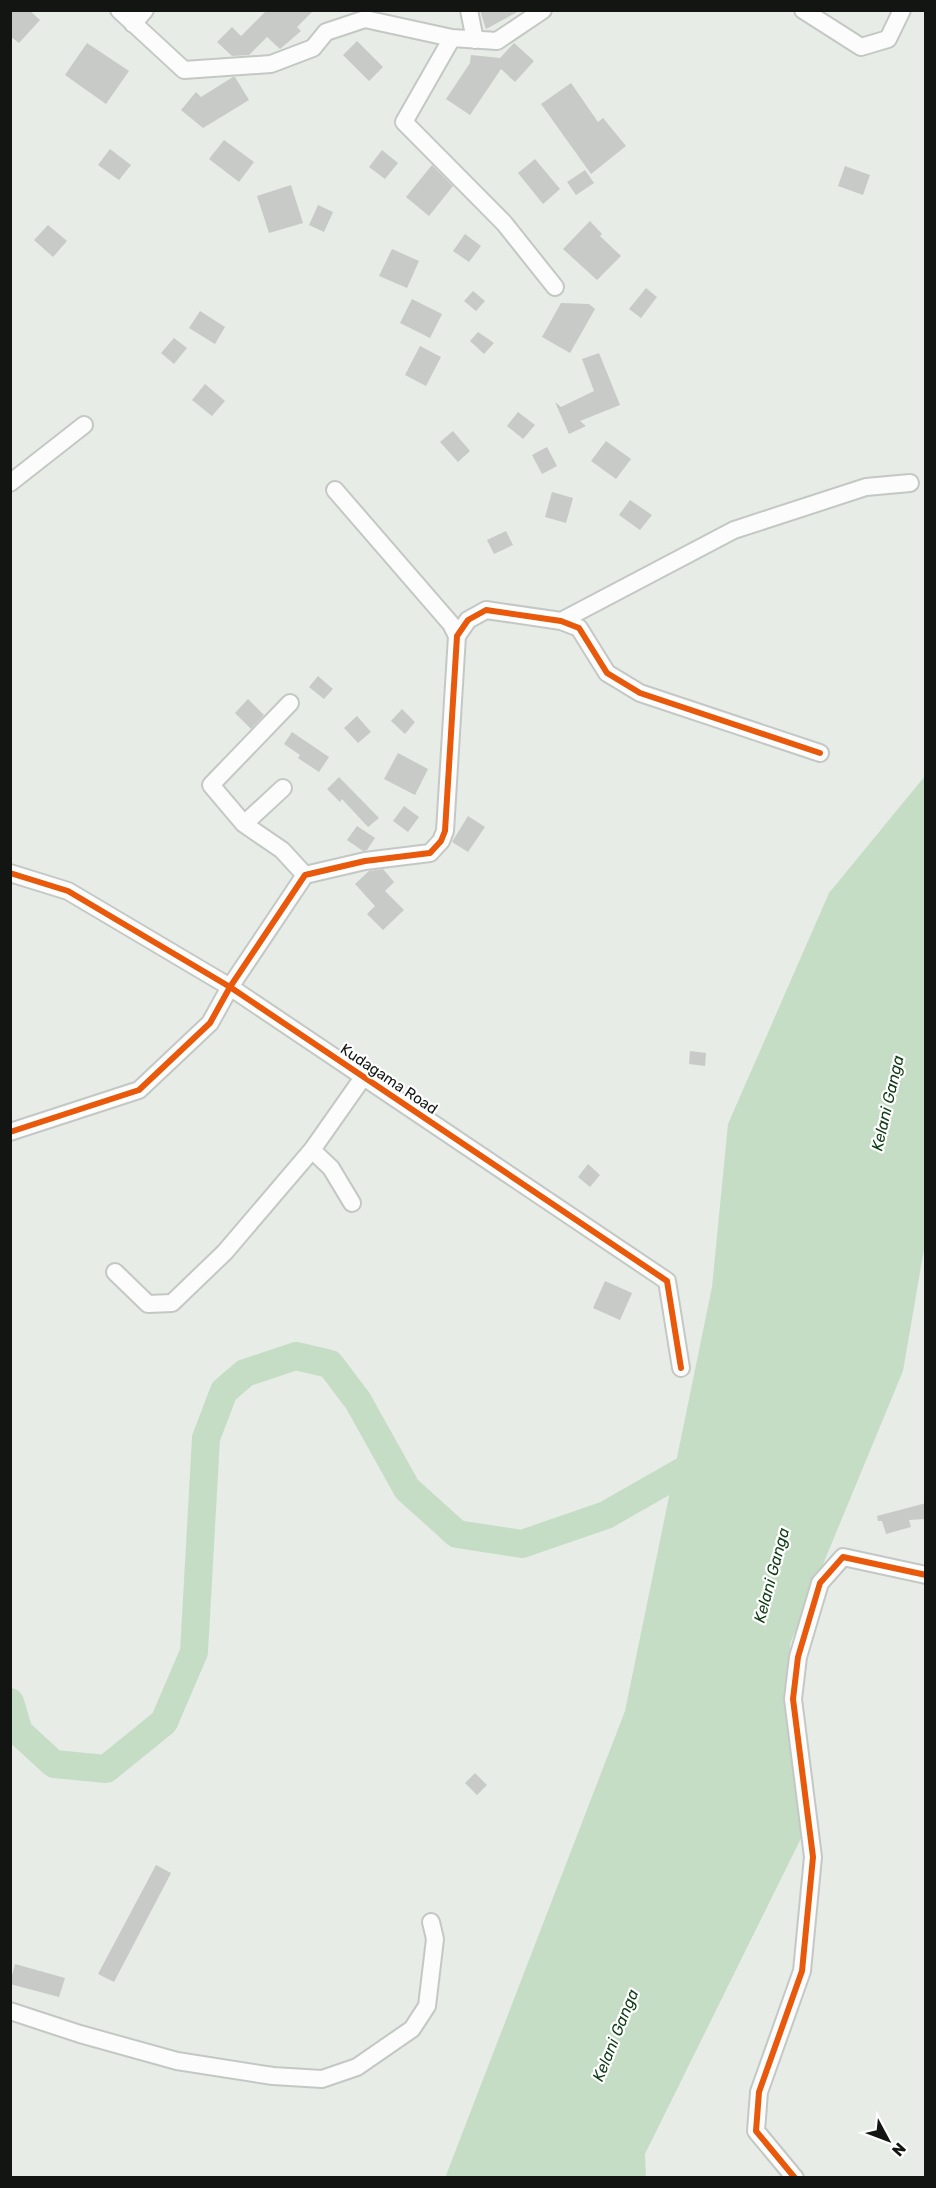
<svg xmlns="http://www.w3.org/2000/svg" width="936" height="2188" viewBox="0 0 936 2188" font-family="Rubik,sans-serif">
	<rect width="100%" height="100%" fill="#e7ece7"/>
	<path fill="#c5ddc5" d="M 925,776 L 925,1243 L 903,1371 L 790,1644 L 814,1812 L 645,2154 L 646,2177 L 445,2178 L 625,1711 L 712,1287 L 728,1124 L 829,893 Z"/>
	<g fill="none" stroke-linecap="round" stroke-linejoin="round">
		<path stroke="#c5ddc5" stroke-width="28" d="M 10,1702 L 19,1732 L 54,1764 L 106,1769 L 164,1722 L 194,1652 L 206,1438 L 224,1391 L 245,1373 L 296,1356 L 330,1364 L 358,1401 L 407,1489 L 457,1534 L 522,1544 L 606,1515 L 706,1458"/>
	</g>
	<path fill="#c7cac7" d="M 10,10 L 29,10 L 40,20 L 19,43 L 10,36 Z
		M 267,10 L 314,10 L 297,27 L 301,31 L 280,49 L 267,37 L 249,55 L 232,56 L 217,42 L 232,27 L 241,36 Z
		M 480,10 L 521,10 L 486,29 Z
		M 357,41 L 383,67 L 369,81 L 343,55 Z
		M 87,43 L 129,71 L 106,104 L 65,75 Z
		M 514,43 L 534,61 L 515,82 L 501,69 L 470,115 L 446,99 L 470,63 L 471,55 L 500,58 Z
		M 233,77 L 235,77 L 249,100 L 203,128 L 181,110 L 196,92 L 201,97 Z
		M 571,83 L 598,122 L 603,118 L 626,146 L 591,174 L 541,104 Z
		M 224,140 L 254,162 L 239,182 L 209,159 Z
		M 110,149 L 131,165 L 119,180 L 98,165 Z
		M 382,150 L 398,163 L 385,179 L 369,167 Z
		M 535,159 L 560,189 L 543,204 L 518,173 Z
		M 432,165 L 453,186 L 429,216 L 406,197 Z
		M 845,166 L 870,175 L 863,195 L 838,186 Z
		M 585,170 L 594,183 L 576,195 L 567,182 Z
		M 291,185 L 303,223 L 269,233 L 257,196 Z
		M 318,205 L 333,212 L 324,232 L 309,225 Z
		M 590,221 L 602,234 L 600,236 L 621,256 L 597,280 L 563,249 Z
		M 48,225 L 67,241 L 53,257 L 34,240 Z
		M 465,234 L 481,246 L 469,262 L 453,251 Z
		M 392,249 L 419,261 L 407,288 L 379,276 Z
		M 646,288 L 657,297 L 641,318 L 629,309 Z
		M 473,291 L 485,301 L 476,311 L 464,301 Z
		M 412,299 L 442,314 L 430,338 L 400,323 Z
		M 561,303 L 589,304 L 595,309 L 570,353 L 542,337 Z
		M 200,311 L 225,327 L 215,344 L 189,328 Z
		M 478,332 L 494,343 L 484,354 L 470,341 Z
		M 174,338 L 187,348 L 174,364 L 161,353 Z
		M 420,346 L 441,357 L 426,386 L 405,375 Z
		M 599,353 L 620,405 L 580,421 L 586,426 L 569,434 L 555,402 L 561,407 L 594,391 L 582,359 Z
		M 205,384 L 225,401 L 212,416 L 192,400 Z
		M 518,412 L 535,425 L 523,439 L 507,426 Z
		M 453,431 L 470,451 L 458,462 L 440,442 Z
		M 606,441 L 631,459 L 616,479 L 591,461 Z
		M 547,447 L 557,466 L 542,474 L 532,455 Z
		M 552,492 L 573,498 L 566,523 L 545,517 Z
		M 630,500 L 652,515 L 640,530 L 619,515 Z
		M 506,531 L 513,545 L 494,554 L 487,540 Z
		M 318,676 L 333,689 L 324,699 L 309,687 Z
		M 248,699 L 264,715 L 251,729 L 235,713 Z
		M 402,709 L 415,722 L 405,734 L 391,721 Z
		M 357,716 L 371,732 L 358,743 L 344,728 Z
		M 292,732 L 329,757 L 319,772 L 298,758 L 300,755 L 284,744 Z
		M 398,753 L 428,769 L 415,795 L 384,779 Z
		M 339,777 L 379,818 L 368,827 L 342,799 L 340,802 L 327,789 Z
		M 404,806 L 419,817 L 408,832 L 393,821 Z
		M 468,816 L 485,827 L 468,852 L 452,842 Z
		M 357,826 L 375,838 L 367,850 L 363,851 L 347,840 Z
		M 383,869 L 394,882 L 385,891 L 404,910 L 383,930 L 367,914 L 375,906 L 355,884 L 369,871 Z
		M 690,1051 L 706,1053 L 705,1066 L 689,1064 Z
		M 588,1164 L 600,1175 L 590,1187 L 578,1177 Z
		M 605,1281 L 632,1293 L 620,1320 L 593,1308 Z
		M 926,1503 L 926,1519 L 909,1520 L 911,1527 L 886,1534 L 882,1521 L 878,1521 L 877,1516 Z
		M 475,1773 L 487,1785 L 477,1795 L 465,1783 Z
		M 156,1865 L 171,1873 L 114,1982 L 98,1974 Z
		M 15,1964 L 65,1978 L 59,1997 L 10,1984 Z"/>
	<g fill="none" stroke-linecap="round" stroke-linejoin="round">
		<defs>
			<path id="minor" d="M 119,10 L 184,70 L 271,64 L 313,48 L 326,32 L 365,19 L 452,38 L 497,41 L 543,10
				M 469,10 L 475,40
				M 803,10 L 861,47 L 888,39 L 902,10
				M 133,24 L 145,10
				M 452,38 L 404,122 L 504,223 L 555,287
				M 10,483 L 84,425
				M 335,490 L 451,624 L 457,636
				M 561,621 L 734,530 L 866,487 L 910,483
				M 290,703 L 211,785 L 244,824 L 282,850 L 305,875
				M 244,824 L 283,788
				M 10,873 L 68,891 L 230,987 L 667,1281 L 681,1368
				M 10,1132 L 139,1090 L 210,1023 L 230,987 L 305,875 L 365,861 L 430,853 L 441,841 L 445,831 L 457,636 L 468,620 L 486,610 L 561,621 L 579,628 L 607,673 L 640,693 L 820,753
				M 312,1150 L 331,1168 L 352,1203
				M 115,1272 L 148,1304 L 172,1303 L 225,1252 L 312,1150 L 364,1076
				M 10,2011 L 80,2034 L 177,2061 L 273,2076 L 322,2079 L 357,2067 L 412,2029 L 427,2006 L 435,1939 L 431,1922
				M 795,2178 L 756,2131 L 759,2092 L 802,1971 L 813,1857 L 793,1699 L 798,1657 L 820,1583 L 843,1557 L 926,1575"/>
		</defs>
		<use href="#minor" stroke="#c4c8c4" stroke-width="20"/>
		<use href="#minor" stroke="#fbfcfb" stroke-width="16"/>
		<defs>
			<path id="cycleway" d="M 10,873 L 68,891 L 230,987 L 667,1281 L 681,1368
				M 10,1132 L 139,1090 L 210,1023 L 230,987 L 305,875 L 365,861 L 430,853 L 441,841 L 445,831 L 457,636 L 468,620 L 486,610 L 561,621 L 579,628 L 607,673 L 640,693 L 820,753
				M 795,2178 L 756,2131 L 759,2092 L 802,1971 L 813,1857 L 793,1699 L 798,1657 L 820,1583 L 843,1557 L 926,1575"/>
		</defs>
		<use href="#cycleway" stroke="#fff" stroke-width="10"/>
		<use href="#cycleway" stroke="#e8590c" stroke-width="6"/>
	</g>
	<g text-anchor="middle" stroke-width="4.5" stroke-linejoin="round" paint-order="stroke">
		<g font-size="15" fill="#121512" stroke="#fff">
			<text transform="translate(389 1079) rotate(34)" y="5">Kudagama Road</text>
		</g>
		<g font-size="16" font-style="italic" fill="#0e3c14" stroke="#fff">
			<text transform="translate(887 1103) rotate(-77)" y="6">Kelani Ganga</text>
			<text transform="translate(771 1575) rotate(-75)" y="6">Kelani Ganga</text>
			<text transform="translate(615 2035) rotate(-68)" y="6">Kelani Ganga</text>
		</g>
	</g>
	<rect width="936" height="2188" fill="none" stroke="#121512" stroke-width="24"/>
	<g transform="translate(888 2140) rotate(131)" stroke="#ffffff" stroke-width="4.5" paint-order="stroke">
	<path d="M0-4.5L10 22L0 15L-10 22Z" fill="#121512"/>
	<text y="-9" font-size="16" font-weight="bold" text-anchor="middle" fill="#121512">N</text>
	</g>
</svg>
